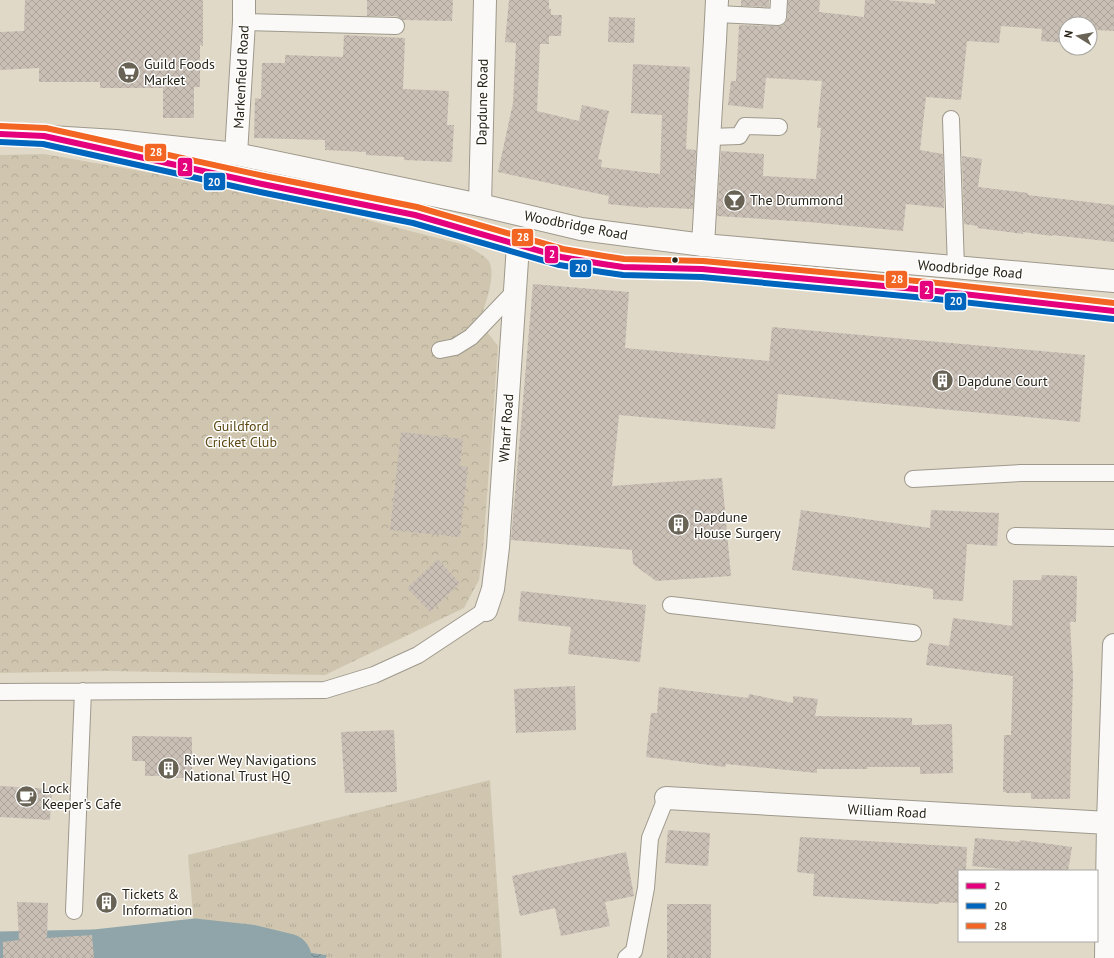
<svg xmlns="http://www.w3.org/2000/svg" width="1114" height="958" viewBox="0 0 1114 958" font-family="'PT Sans',sans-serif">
	<defs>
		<pattern id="grass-tufts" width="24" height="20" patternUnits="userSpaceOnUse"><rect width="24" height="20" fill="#d0c6b0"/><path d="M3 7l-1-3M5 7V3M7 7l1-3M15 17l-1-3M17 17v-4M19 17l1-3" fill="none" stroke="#b3aa97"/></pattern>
		<pattern id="park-crowns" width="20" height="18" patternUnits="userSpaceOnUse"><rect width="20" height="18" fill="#d0c6b0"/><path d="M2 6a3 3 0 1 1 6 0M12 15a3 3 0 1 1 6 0" fill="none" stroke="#b3aa97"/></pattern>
		<pattern id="water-waves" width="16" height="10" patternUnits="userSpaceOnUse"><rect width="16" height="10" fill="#8fa5a9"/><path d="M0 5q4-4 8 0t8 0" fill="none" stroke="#758689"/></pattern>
		<pattern id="building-cross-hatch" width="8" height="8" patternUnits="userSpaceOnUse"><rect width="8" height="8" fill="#c9bfb5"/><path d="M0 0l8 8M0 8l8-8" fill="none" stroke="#ada49b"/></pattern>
	</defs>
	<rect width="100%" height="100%" fill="#e0d9c8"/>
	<path fill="url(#grass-tufts)" d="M 490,780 L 502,958 L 326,958 L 326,955 L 228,940 L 195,939 L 188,855 Z
		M 123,944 L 124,958 L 23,958 L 22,953 Z"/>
	<path fill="url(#park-crowns)" d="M 44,154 L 254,191 L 465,245 C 472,249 481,253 487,259 C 499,271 484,308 479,322 L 498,346 L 483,551 L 479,580 L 464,608 L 325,675 L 108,671 L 0,673 L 0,155 Z"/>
	<path fill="url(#water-waves)" d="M 195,939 L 228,940 L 326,955 L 326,958 L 221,958 L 188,956 L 178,958 L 124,958 L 123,944 Z"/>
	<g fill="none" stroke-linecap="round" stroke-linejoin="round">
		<path stroke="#8fa5a9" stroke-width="49" d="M 0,956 L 94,954 L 195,943 L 250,949 L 287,958"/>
	</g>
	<path fill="url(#building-cross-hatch)" d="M 25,0 L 203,0 L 203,46 L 200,45 L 200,87 L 194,87 L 194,118 L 163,118 L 163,88 L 100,88 L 100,82 L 39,82 L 39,68 L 0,70 L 0,32 L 24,31 Z
		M 367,0 L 453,0 L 452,21 L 403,20 L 396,16 L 367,16 Z
		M 509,0 L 549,0 L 549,9 L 551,9 L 551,15 L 562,15 L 561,36 L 549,36 L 549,44 L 540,44 L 537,111 L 579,121 L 582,105 L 609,111 L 598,159 L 602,160 L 601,167 L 660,174 L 662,115 L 631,113 L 633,64 L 690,67 L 686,149 L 696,150 L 693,209 L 648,207 L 648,208 L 608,204 L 609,196 L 498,172 L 513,103 L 516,43 L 505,42 Z
		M 741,0 L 769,0 L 769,7 L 741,6 Z
		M 788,0 L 820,0 L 819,12 L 864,17 L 865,0 L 886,0 L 935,4 L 935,0 L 1114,0 L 1114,31 L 1096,30 L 1095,45 L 1090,44 L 1090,24 L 1066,24 L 1066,43 L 1041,41 L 1042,29 L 1001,26 L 999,43 L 967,41 L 961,100 L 926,97 L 920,150 L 943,154 L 944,208 L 906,204 L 903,231 L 809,222 L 717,216 L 721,151 L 764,154 L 763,176 L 816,179 L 821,128 L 817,128 L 822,81 L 766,78 L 763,109 L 728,105 L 731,81 L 736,81 L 739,25 L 778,26 L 782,26 L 786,22 L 787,18 Z
		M 609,17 L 635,18 L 634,43 L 608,42 Z
		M 344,35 L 405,38 L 403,89 L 449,91 L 447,125 L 454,125 L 452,162 L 404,160 L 404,157 L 366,155 L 366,152 L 325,150 L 325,140 L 254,138 L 255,98 L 261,99 L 262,63 L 285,63 L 285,55 L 343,57 Z
		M 962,156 L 982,159 L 978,187 L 1028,193 L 1028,195 L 1114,205 L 1114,242 L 1052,235 L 1052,236 L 1023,232 L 1023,234 L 977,228 L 978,226 L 964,224 Z
		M 533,284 L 629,292 L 625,348 L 769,361 L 772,327 L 1085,355 L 1080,422 L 778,394 L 775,429 L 619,415 L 612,486 L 722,478 L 731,576 L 656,581 L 633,564 L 632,550 L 511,540 Z
		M 401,432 L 463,439 L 460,466 L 468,467 L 460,537 L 390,530 Z
		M 801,510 L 930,528 L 931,510 L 999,513 L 997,546 L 967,544 L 963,601 L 933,599 L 933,589 L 792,570 Z
		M 438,559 L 460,583 L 430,612 L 407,588 Z
		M 1042,575 L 1077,576 L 1076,622 L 1070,622 L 1073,676 L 1070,799 L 1031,799 L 1031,793 L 1006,793 L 1006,792 L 1003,792 L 1004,735 L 1011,735 L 1013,676 L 926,665 L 929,643 L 949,646 L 953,618 L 1012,626 L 1013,580 L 1041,580 Z
		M 521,591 L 646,605 L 640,662 L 568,654 L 571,627 L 518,621 Z
		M 575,686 L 576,730 L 516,733 L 514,689 Z
		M 659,687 L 748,698 L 749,694 L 793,703 L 793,696 L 818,699 L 815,716 L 912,718 L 912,725 L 952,724 L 953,773 L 920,774 L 920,767 L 867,767 L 868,769 L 817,769 L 817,773 L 726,764 L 725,767 L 646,757 L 651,713 L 657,713 Z
		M 394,730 L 397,792 L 345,793 L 341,732 Z
		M 132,736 L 192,737 L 192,778 L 160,778 L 160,776 L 145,776 L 145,761 L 132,761 Z
		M 0,786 L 52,789 L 50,820 L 0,817 Z
		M 668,830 L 710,833 L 708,866 L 665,863 Z
		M 800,837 L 967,847 L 966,871 L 959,871 L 958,903 L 939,902 L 939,904 L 813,896 L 814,874 L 797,872 Z
		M 975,838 L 1020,842 L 1020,840 L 1072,847 L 1068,871 L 1021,871 L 972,866 Z
		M 626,852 L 634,896 L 605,902 L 610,926 L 561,936 L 555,908 L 520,916 L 512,876 Z
		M 17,902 L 48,903 L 47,938 L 92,935 L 94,958 L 3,958 L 3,942 L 19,940 Z
		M 667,904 L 711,904 L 711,958 L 667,958 Z"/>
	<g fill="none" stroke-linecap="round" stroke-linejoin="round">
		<defs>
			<path id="service" d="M 717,14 L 778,17 L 779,0
				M 244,22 L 396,26
				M 951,119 L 956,268
				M 709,137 L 739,136 L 745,126 L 779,127
				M 440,350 L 455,347 L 471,337 L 515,291
				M 913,479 L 1021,473 L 1114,473
				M 1015,536 L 1114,538
				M 671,605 L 913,633
				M 0,692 L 325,690 L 374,675 L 418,655 L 486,610
				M 74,911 L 83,691
				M 626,958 L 634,951 L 646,888 L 650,838 L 666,798"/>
			<path id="pedestrian" d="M 711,106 L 715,40"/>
			<path id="minor" d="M 715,40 L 717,0
				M 236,154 L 244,22 L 244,0
				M 480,205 L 485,0
				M 703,245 L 711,106
				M 486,610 L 493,589 L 498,547 L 518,245
				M 666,798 L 1108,823
				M 1106,958 L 1108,823 L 1114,645"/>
			<path id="primary" d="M 0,134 L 116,141 L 236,154 L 480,205 L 581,229 L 703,245 L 1114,281
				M 131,155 L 415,215 L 561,257 L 603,264 L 623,267 L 702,269 L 937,291 L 1114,311"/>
		</defs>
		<use href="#service" stroke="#9e998c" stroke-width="18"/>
		<use href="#pedestrian" stroke="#9e998c" stroke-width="24"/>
		<use href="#minor" stroke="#9e998c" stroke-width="24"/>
		<use href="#primary" stroke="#9e998c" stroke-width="24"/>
		<use href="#service" stroke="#faf9f7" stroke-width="16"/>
		<use href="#pedestrian" stroke="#faf9f7" stroke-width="22"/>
		<use href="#minor" stroke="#faf9f7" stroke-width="22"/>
		<use href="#primary" stroke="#faf9f7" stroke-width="22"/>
		<defs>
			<path id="bus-1" d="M 0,134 L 44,136 L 262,184 L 415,215 L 561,257 L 603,264 L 623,267 L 702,269 L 937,291 L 1114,311"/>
			<path id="bus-2" d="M 0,142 L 43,144 L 260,192 L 413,223 L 559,265 L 602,272 L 623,275 L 702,277 L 936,299 L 1113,319"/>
			<path id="bus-3" d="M 0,126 L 46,128 L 264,176 L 417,207 L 563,249 L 604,256 L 624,259 L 703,261 L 938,283 L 1114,303"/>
		</defs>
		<use href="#bus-1" stroke="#fff" stroke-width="9"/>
		<use href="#bus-2" stroke="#fff" stroke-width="9"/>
		<use href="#bus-3" stroke="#fff" stroke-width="9"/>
		<use href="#bus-1" stroke="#e5007d" stroke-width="6"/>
		<use href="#bus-2" stroke="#0065bd" stroke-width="6"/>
		<use href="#bus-3" stroke="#f26522" stroke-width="6"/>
	</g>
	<defs>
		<symbol id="supermarket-disc" viewBox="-11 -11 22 22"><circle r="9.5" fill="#686355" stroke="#fff"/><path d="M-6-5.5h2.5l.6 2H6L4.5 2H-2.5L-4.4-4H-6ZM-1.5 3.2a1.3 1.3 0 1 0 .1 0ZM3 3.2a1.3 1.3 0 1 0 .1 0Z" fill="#fff"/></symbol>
		<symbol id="bar-disc" viewBox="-11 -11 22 22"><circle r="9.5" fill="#686355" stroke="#fff"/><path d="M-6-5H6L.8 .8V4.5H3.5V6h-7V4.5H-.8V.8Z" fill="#fff"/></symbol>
		<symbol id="building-disc" viewBox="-11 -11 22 22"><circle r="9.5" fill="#686355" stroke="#fff"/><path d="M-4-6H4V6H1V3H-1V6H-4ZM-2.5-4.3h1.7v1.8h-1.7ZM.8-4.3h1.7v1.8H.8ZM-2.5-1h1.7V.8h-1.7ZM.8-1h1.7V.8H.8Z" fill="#fff"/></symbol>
		<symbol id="cafe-disc" viewBox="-11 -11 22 22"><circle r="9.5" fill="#686355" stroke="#fff"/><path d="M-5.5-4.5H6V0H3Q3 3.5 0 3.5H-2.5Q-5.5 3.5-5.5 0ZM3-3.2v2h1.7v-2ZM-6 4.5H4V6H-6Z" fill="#fff"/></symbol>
	</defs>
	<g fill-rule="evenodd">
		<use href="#supermarket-disc" x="116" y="60" width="25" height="25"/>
		<use href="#bar-disc" x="722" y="188" width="25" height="25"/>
		<use href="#building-disc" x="930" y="368" width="25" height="25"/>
		<use href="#building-disc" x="666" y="512" width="25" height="25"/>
		<use href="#building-disc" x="156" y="756" width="25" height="25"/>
		<use href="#cafe-disc" x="14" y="784" width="25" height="25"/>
		<use href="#building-disc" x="94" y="890" width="25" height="25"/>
	</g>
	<circle fill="#282317" stroke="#fff" stroke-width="1.5" cx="675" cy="260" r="3.5"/>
	<g text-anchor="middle" stroke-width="3" stroke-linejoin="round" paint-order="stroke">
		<g font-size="14" fill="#282317" stroke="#fff" text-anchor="start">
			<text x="144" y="69">Guild Foods<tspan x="144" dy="16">Market</tspan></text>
			<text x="750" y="205">The Drummond</text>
			<text x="958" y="386">Dapdune Court</text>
			<text x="694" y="522">Dapdune<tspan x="694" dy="16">House Surgery</tspan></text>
			<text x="184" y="765">River Wey Navigations<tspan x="184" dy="16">National Trust HQ</tspan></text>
			<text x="42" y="793">Lock<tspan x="42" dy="16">Keeper's Cafe</tspan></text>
			<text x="122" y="899">Tickets &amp;<tspan x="122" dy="16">Information</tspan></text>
		</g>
		<g font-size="14" fill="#282317" stroke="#fff">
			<text transform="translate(241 77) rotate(-87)" y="5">Markenfield Road</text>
			<text transform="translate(482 102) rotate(-89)" y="5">Dapdune Road</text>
			<text transform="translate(576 225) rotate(11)" y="5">Woodbridge Road</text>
			<text transform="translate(970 269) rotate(5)" y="5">Woodbridge Road</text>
			<text transform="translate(506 428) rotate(-86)" y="5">Wharf Road</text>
			<text transform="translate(887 811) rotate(3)" y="5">William Road</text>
		</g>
		<g font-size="14" fill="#5c4814" stroke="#fff">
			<text x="241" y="431">Guildford<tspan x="241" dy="16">Cricket Club</tspan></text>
		</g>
	</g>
	<g stroke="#fff" stroke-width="1.5">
		<rect x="144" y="143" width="23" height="19" rx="4" fill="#f26522"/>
		<rect x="177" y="157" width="16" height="20" rx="4" fill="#e5007d"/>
		<rect x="203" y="172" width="23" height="19" rx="4" fill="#0065bd"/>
		<rect x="511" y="228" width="23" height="19" rx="4" fill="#f26522"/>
		<rect x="544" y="245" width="15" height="19" rx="4" fill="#e5007d"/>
		<rect x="569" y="259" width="23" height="19" rx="4" fill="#0065bd"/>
		<rect x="885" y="270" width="23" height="19" rx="4" fill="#f26522"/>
		<rect x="919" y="280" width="15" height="20" rx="4" fill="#e5007d"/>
		<rect x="944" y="292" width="23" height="19" rx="4" fill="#0065bd"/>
	</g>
	<g font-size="11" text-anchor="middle" font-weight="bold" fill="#fff">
		<text x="156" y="156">28</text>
		<text x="185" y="171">2</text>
		<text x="214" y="186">20</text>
		<text x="523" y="241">28</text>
		<text x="552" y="258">2</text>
		<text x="581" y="272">20</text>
		<text x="897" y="283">28</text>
		<text x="927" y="294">2</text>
		<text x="956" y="305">20</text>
	</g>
	<rect x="958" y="870" width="140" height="72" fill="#ffffff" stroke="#a9a7a2"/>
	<rect x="966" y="883" width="20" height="6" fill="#e5007d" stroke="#a9a7a2"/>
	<text x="994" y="890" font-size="12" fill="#282317">2</text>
	<rect x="966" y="903" width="20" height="6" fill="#0065bd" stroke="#a9a7a2"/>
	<text x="994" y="910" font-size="12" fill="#282317">20</text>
	<rect x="966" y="923" width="20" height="6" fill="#f26522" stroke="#a9a7a2"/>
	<text x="994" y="930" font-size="12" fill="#282317">28</text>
	<g transform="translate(1078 36) rotate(281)"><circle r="19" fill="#ffffff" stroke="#a9a7a2"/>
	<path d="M0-3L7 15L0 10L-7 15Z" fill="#686355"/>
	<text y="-6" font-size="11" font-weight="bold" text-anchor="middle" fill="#282317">N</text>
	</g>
</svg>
